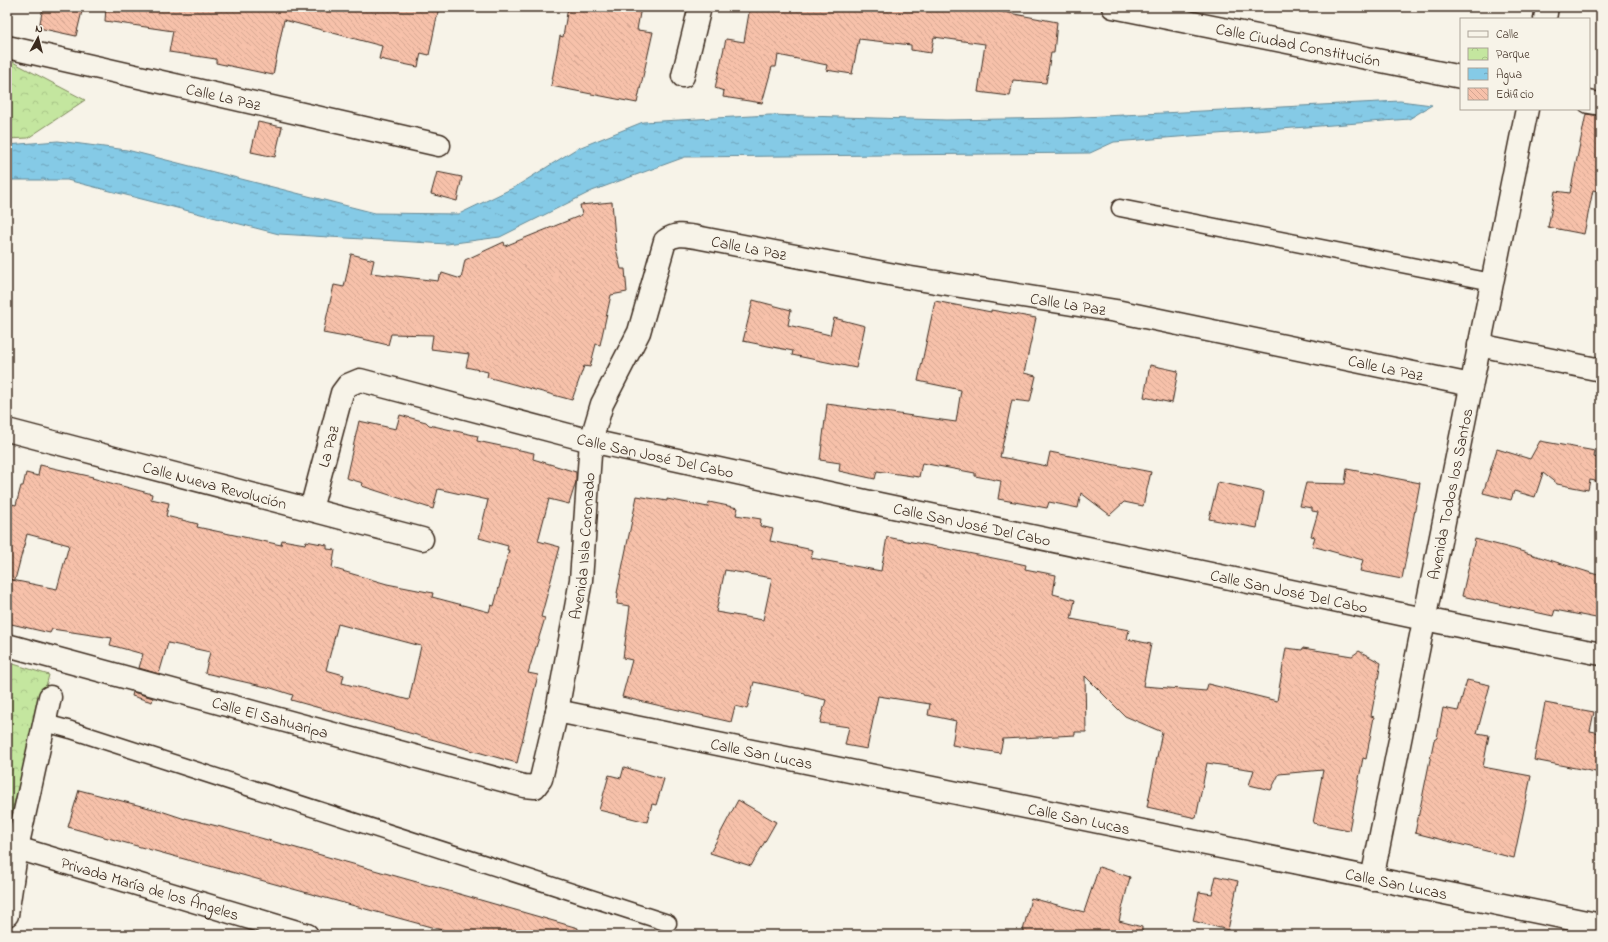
<svg xmlns="http://www.w3.org/2000/svg" width="1608" height="942" viewBox="0 0 1608 942" font-family="'Indie Flower',sans-serif">
	<defs>
		<pattern id="park-crowns" width="20" height="18" patternUnits="userSpaceOnUse"><rect width="20" height="18" fill="#c4e69f"/><path d="M2 6a3 3 0 1 1 6 0M12 15a3 3 0 1 1 6 0" fill="none" stroke="#a9c588"/></pattern>
		<pattern id="water-ripples" width="26" height="14" patternUnits="userSpaceOnUse"><rect width="26" height="14" fill="#85cae6"/><path d="M2 4q2-2 4 0t4 0M15 11q2-2 4 0t4 0" fill="none" stroke="#6ea4ba"/></pattern>
		<pattern id="building-back-hatch" width="6" height="6" patternUnits="userSpaceOnUse"><rect width="6" height="6" fill="#f7c1aa"/><path d="M-1 5l2 2M0 0l6 6M5-1l2 2" fill="none" stroke="#d5a692"/></pattern>
	</defs>
	<rect width="100%" height="100%" fill="#f7f3e8"/>
	<filter id="ink" filterUnits="userSpaceOnUse"><feTurbulence type="fractalNoise" baseFrequency=".025" numOctaves="2"/><feDisplacementMap in="SourceGraphic" scale="8" xChannelSelector="R" yChannelSelector="G"/><feConvolveMatrix kernelMatrix="1 2 1 2 8 2 1 2 1" color-interpolation-filters="sRGB"/></filter>
	<g filter="url(#ink)">
		<path fill="url(#park-crowns)" stroke="#80885e" d="M 7,59 L 85,100 L 28,138 L 7,139 Z
			M 7,662 L 49,675 L 7,830 Z"/>
		<path fill="url(#water-ripples)" stroke="#678a96" d="M 1400,101 L 1432,105 L 1409,119 L 1114,142 L 1090,153 L 685,157 L 592,191 L 500,237 L 447,244 L 279,234 L 67,180 L 7,180 L 7,145 L 58,141 L 127,150 L 375,213 L 459,214 L 515,187 L 576,149 L 643,122 L 770,115 L 946,120 L 1064,118 Z"/>
		<path fill="url(#building-back-hatch)" stroke="#3b2a1e" fill-rule="evenodd" d="M 43,7 L 83,7 L 76,36 L 39,28 Z
			M 106,7 L 439,7 L 429,55 L 421,53 L 418,67 L 379,59 L 382,46 L 284,20 L 273,75 L 216,63 L 216,59 L 169,52 L 173,31 L 105,21 Z
			M 568,7 L 641,7 L 637,30 L 653,32 L 637,103 L 551,86 L 560,36 L 563,37 Z
			M 750,7 L 977,7 L 1057,22 L 1054,53 L 1051,53 L 1046,83 L 1013,80 L 1010,96 L 978,92 L 985,44 L 934,37 L 931,53 L 911,50 L 911,45 L 859,39 L 852,74 L 826,70 L 827,65 L 778,55 L 776,67 L 772,67 L 762,103 L 723,97 L 724,91 L 715,88 L 726,39 L 744,42 Z
			M 1586,114 L 1601,116 L 1601,192 L 1593,190 L 1584,234 L 1548,227 L 1555,191 L 1570,193 Z
			M 258,122 L 282,127 L 275,157 L 251,152 Z
			M 437,172 L 462,177 L 457,201 L 431,194 Z
			M 612,202 L 616,249 L 621,269 L 625,269 L 627,292 L 611,295 L 600,345 L 596,344 L 590,367 L 584,366 L 572,400 L 487,377 L 488,372 L 466,367 L 469,354 L 431,349 L 433,335 L 391,334 L 388,345 L 346,335 L 345,337 L 323,333 L 334,285 L 344,287 L 351,254 L 374,260 L 371,273 L 438,281 L 439,276 L 441,276 L 442,273 L 461,279 L 465,260 L 504,242 L 505,246 L 582,215 L 580,205 Z
			M 753,300 L 791,310 L 788,325 L 830,335 L 834,318 L 865,326 L 856,368 L 792,355 L 793,351 L 743,341 Z
			M 935,301 L 991,312 L 991,310 L 1036,318 L 1024,373 L 1036,376 L 1030,402 L 1012,400 L 1000,457 L 1047,466 L 1050,452 L 1151,472 L 1143,506 L 1124,502 L 1110,515 L 1081,493 L 1078,508 L 1049,502 L 1047,508 L 998,499 L 1001,481 L 975,476 L 975,473 L 922,463 L 919,477 L 877,471 L 875,479 L 839,471 L 840,463 L 820,460 L 827,404 L 956,422 L 961,390 L 918,381 Z
			M 1150,365 L 1178,371 L 1172,403 L 1144,397 Z
			M 400,415 L 426,422 L 429,425 L 478,436 L 477,441 L 534,453 L 533,459 L 576,472 L 576,482 L 569,504 L 549,499 L 538,541 L 560,547 L 541,617 L 545,618 L 528,673 L 538,675 L 517,763 L 291,700 L 293,695 L 271,688 L 205,673 L 210,652 L 168,643 L 159,674 L 139,668 L 143,654 L 110,645 L 112,638 L 52,629 L 50,633 L 7,623 L 7,579 L 57,589 L 69,545 L 27,534 L 15,580 L 7,579 L 7,503 L 16,505 L 21,486 L 23,486 L 26,473 L 38,476 L 40,465 L 93,477 L 92,478 L 152,494 L 151,499 L 169,503 L 166,516 L 198,524 L 197,527 L 281,545 L 282,540 L 305,544 L 306,541 L 327,545 L 327,549 L 335,550 L 332,568 L 387,584 L 433,593 L 432,597 L 489,612 L 491,605 L 494,606 L 509,550 L 507,550 L 508,546 L 479,538 L 488,500 L 438,489 L 433,509 L 362,486 L 363,483 L 346,478 L 359,421 L 396,429 ZM 338,624 L 421,646 L 409,700 L 342,683 L 344,675 L 326,670 Z
			M 1540,441 L 1595,451 L 1594,457 L 1601,459 L 1601,482 L 1590,480 L 1588,490 L 1557,484 L 1543,473 L 1535,497 L 1514,491 L 1511,500 L 1483,493 L 1497,449 L 1530,459 Z
			M 1347,469 L 1420,483 L 1402,579 L 1360,571 L 1363,560 L 1312,546 L 1315,537 L 1311,536 L 1318,512 L 1312,511 L 1312,508 L 1300,506 L 1306,483 L 1345,484 Z
			M 1218,482 L 1264,492 L 1257,528 L 1209,519 Z
			M 637,496 L 667,501 L 667,499 L 708,507 L 709,502 L 738,508 L 736,515 L 761,519 L 760,526 L 773,529 L 770,541 L 813,550 L 811,558 L 881,571 L 887,537 L 1008,561 L 1026,565 L 1025,569 L 1056,575 L 1053,594 L 1075,600 L 1071,619 L 1129,630 L 1127,639 L 1151,644 L 1143,686 L 1206,691 L 1208,684 L 1277,701 L 1286,648 L 1302,650 L 1303,648 L 1352,656 L 1359,651 L 1381,663 L 1371,716 L 1374,717 L 1366,759 L 1363,758 L 1349,830 L 1313,823 L 1323,770 L 1279,774 L 1271,790 L 1249,785 L 1254,770 L 1207,763 L 1196,818 L 1147,807 L 1162,732 L 1125,716 L 1085,676 L 1086,732 L 1075,732 L 1075,735 L 1003,739 L 1000,753 L 952,745 L 956,721 L 928,715 L 930,704 L 878,696 L 867,749 L 845,745 L 849,727 L 820,723 L 826,700 L 805,695 L 805,693 L 754,682 L 747,709 L 735,706 L 731,722 L 622,697 L 632,660 L 623,658 L 630,606 L 617,604 L 618,593 L 617,593 ZM 725,570 L 772,578 L 763,620 L 716,612 Z
			M 1475,539 L 1514,549 L 1601,576 L 1601,619 L 1555,610 L 1553,616 L 1462,596 Z
			M 1467,680 L 1490,685 L 1477,733 L 1489,735 L 1483,767 L 1531,776 L 1514,858 L 1415,833 L 1434,740 L 1437,738 L 1443,708 L 1458,711 Z
			M 133,692 L 153,698 L 152,702 L 132,696 Z
			M 1545,703 L 1594,712 L 1590,731 L 1601,733 L 1601,773 L 1534,760 Z
			M 624,767 L 664,779 L 656,805 L 652,804 L 647,822 L 599,810 L 609,775 L 621,778 Z
			M 79,790 L 161,811 L 185,819 L 185,818 L 225,828 L 463,895 L 578,928 L 577,935 L 460,935 L 68,827 Z
			M 738,800 L 776,822 L 751,866 L 710,853 Z
			M 1099,867 L 1130,877 L 1119,921 L 1142,927 L 1142,935 L 1022,935 L 1031,898 L 1084,912 Z
			M 1216,876 L 1238,881 L 1228,930 L 1193,921 L 1199,892 L 1212,894 Z"/>
		<g fill="none" stroke-linecap="round" stroke-linejoin="round">
			<defs>
				<path id="service" d="M 1120,208 L 1492,282
					M 45,723 L 71,730 L 668,923"/>
				<g id="minor">
					<path d="M 1545,19 L 1547,7"/>
					<path id="s1" d="M 7,47 L 439,145"/>
					<path d="M 683,76 L 700,7"/>
					<path d="M 1479,345 L 1601,370"/>
					<path id="s2" d="M 7,430 L 422,539"/>
					<path id="s3" d="M 311,509 L 342,393 L 348,385 L 360,380 L 591,441 L 879,504 L 1424,619 L 1601,654"/>
					<path id="s4" d="M 7,645 L 524,786 L 535,787 L 541,779 L 557,711 L 581,580 L 591,441 L 602,404 L 639,332 L 665,241 C 676,233 684,235 696,237 L 905,277 L 1116,311 L 1471,385"/>
					<path id="s5" d="M 557,711 L 1601,925"/>
					<path id="s6" d="M 17,848 L 307,935"/>
					<path id="s7" d="M 1372,879 L 1527,109"/>
					<path d="M 7,915 L 17,848 L 50,697"/>
				</g>
				<g id="tertiary">
					<path id="s8" d="M 1113,7 L 1461,77"/>
					<path d="M 1589,102 L 1601,104"/>
				</g>
			</defs>
			<use href="#service" stroke="#3b2a1e" stroke-width="19"/>
			<use href="#minor" stroke="#3b2a1e" stroke-width="25"/>
			<use href="#tertiary" stroke="#3b2a1e" stroke-width="25"/>
			<use href="#service" stroke="#f7f3e8" stroke-width="16"/>
			<use href="#minor" stroke="#f7f3e8" stroke-width="22"/>
			<use href="#tertiary" stroke="#f7f3e8" stroke-width="22"/>
		</g>
	</g>
	<g text-anchor="middle" stroke-width="4" stroke-linejoin="round" paint-order="stroke">
		<g font-size="16" fill="#3b2a1e" stroke="#f7f3e8">
			<text dy="6" stroke="none"><textPath href="#s8" startOffset="189">Calle Ciudad Constitución</textPath></text>
			<text dy="6" stroke="none"><textPath href="#s1" startOffset="222">Calle La Paz</textPath></text>
			<text dy="6" stroke="none"><textPath href="#s4" startOffset="1200">Calle La Paz</textPath></text>
			<text dy="6" stroke="none"><textPath href="#s4" startOffset="1524">Calle La Paz</textPath></text>
			<text dy="6" stroke="none"><textPath href="#s4" startOffset="1848">Calle La Paz</textPath></text>
			<text dy="6" stroke="none"><textPath href="#s3" startOffset="65">La Paz</textPath></text>
			<text dy="6" stroke="none"><textPath href="#s3" startOffset="448">Calle San José Del Cabo</textPath></text>
			<text dy="6" stroke="none"><textPath href="#s2" startOffset="215">Calle Nueva Revolución</textPath></text>
			<text dy="6" stroke="none"><textPath href="#s7" startOffset="393">Avenida Todos los Santos</textPath></text>
			<text dy="6" stroke="none"><textPath href="#s3" startOffset="772">Calle San José Del Cabo</textPath></text>
			<text dy="6" stroke="none"><textPath href="#s4" startOffset="794">Avenida Isla Coronado</textPath></text>
			<text dy="6" stroke="none"><textPath href="#s3" startOffset="1096">Calle San José Del Cabo</textPath></text>
			<text dy="6" stroke="none"><textPath href="#s4" startOffset="273">Calle El Sahuaripa</textPath></text>
			<text dy="6" stroke="none"><textPath href="#s5" startOffset="209">Calle San Lucas</textPath></text>
			<text dy="6" stroke="none"><textPath href="#s5" startOffset="533">Calle San Lucas</textPath></text>
			<text dy="6" stroke="none"><textPath href="#s5" startOffset="857">Calle San Lucas</textPath></text>
			<text dy="6" stroke="none"><textPath href="#s6" startOffset="139">Privada María de los Ángeles</textPath></text>
		</g>
	</g>
	<rect width="1608" height="942" fill="none" stroke="#f7f3e8" stroke-width="24"/>
	<rect x="12" y="12" width="1584" height="918" fill="none" stroke="#3b2a1e" stroke-width="1.5" filter="url(#ink)"/>
	<rect x="1460" y="18" width="130" height="92" fill="#f7f3e8" stroke="#aca397"/>
	<rect x="1468" y="31" width="20" height="6" fill="#f7f3e8" stroke="#aca397"/>
	<text x="1496" y="38" font-size="12" fill="#3b2a1e">Calle</text>
	<rect x="1468" y="48" width="20" height="12" fill="url(#park-crowns)" stroke="#aca397"/>
	<text x="1496" y="58" font-size="12" fill="#3b2a1e">Parque</text>
	<rect x="1468" y="68" width="20" height="12" fill="url(#water-ripples)" stroke="#aca397"/>
	<text x="1496" y="78" font-size="12" fill="#3b2a1e">Agua</text>
	<rect x="1468" y="88" width="20" height="12" fill="url(#building-back-hatch)" stroke="#aca397"/>
	<text x="1496" y="98" font-size="12" fill="#3b2a1e">Edificio</text>
	<g transform="translate(38 38) rotate(7)" stroke="#f7f3e8" stroke-width="3" paint-order="stroke">
	<path d="M0-3L7 15L0 10L-7 15Z" fill="#3b2a1e"/>
	<text y="-6" font-size="11" font-weight="bold" text-anchor="middle" fill="#3b2a1e">N</text>
	</g>
</svg>
